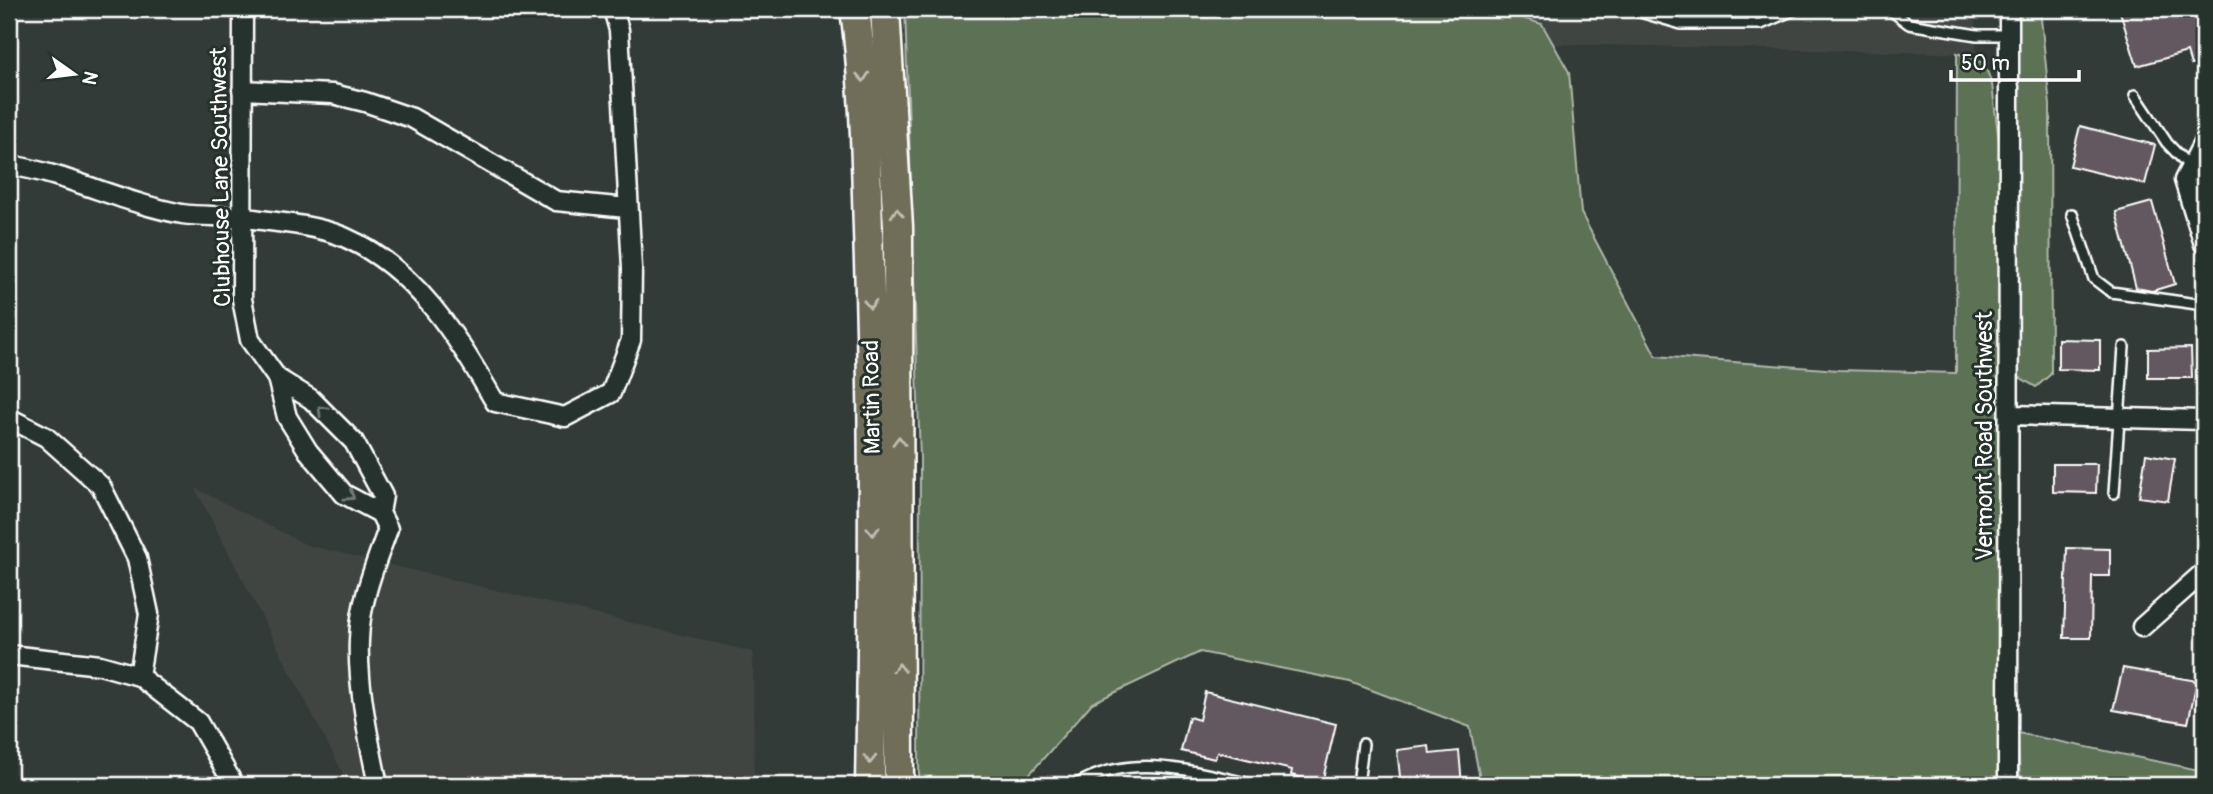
<svg xmlns="http://www.w3.org/2000/svg" width="2213" height="794" viewBox="0 0 2213 794" font-family="Pangolin,sans-serif">
	<rect width="100%" height="100%" fill="#323b37"/>
	<filter id="ink" filterUnits="userSpaceOnUse"><feTurbulence type="fractalNoise" baseFrequency=".0143" numOctaves="2"/><feDisplacementMap in="SourceGraphic" scale="14" xChannelSelector="R" yChannelSelector="G"/><feConvolveMatrix kernelMatrix="1 2 1 2 8 2 1 2 1" color-interpolation-filters="sRGB"/></filter>
	<g filter="url(#ink)">
		<path fill="#414443" d="M 1492,9 L 1974,9 L 1977,54 L 1553,44 L 1542,24 Z
			M 195,488 L 307,545 L 753,652 L 754,785 L 349,785 Z"/>
		<path fill="#5d7154" stroke="#aeb8aa" stroke-width="2" d="M 905,9 L 1492,9 L 1542,24 L 1569,72 L 1581,213 L 1656,356 L 1838,370 L 1956,373 L 1957,53 L 1984,63 L 1992,84 L 2001,159 L 1999,785 L 1481,785 L 1470,727 L 1350,682 L 1200,652 L 1092,703 L 1020,785 L 919,785 L 920,459 Z
			M 2017,9 L 2040,9 L 2050,105 L 2051,374 L 2036,387 L 2014,374 Z
			M 2018,733 L 2204,771 L 2204,785 L 2020,785 Z"/>
		<path fill="#63595f" stroke="#fff" stroke-width="2" d="M 2119,9 L 2204,9 L 2204,62 L 2191,65 L 2187,52 L 2137,66 Z
			M 2080,126 L 2155,145 L 2145,184 L 2070,166 Z
			M 2152,202 L 2175,284 L 2152,291 L 2136,288 L 2116,212 Z
			M 2058,339 L 2100,340 L 2100,370 L 2058,369 Z
			M 2191,348 L 2192,378 L 2148,378 L 2148,349 Z
			M 2146,454 L 2175,459 L 2168,501 L 2139,497 Z
			M 2053,464 L 2097,464 L 2096,493 L 2053,492 Z
			M 2067,548 L 2110,549 L 2110,576 L 2092,576 L 2091,638 L 2064,638 Z
			M 2123,668 L 2197,681 L 2188,723 L 2113,710 Z
			M 1205,692 L 1336,724 L 1322,783 L 1291,775 L 1292,770 L 1217,752 L 1215,759 L 1181,751 L 1189,717 L 1199,720 Z
			M 1429,746 L 1430,754 L 1459,751 L 1462,785 L 1401,785 L 1397,750 Z"/>
		<g fill="none" stroke-linecap="round" stroke-linejoin="round">
			<defs>
				<path id="service" d="M 1630,9 L 1681,24 L 1761,24 L 1796,9
					M 1889,9 L 1909,24 L 1977,35 L 2009,35
					M 2135,95 L 2167,143 L 2190,167
					M 2072,214 L 2094,279 L 2111,292 L 2204,305
					M 2114,493 L 2124,347
					M 1076,785 C 1131,751 1197,772 1255,785
					M 1358,785 L 1363,744"/>
				<path id="minor" d="M 243,9 L 242,299 L 250,340 L 277,378 L 287,417 L 308,451 L 344,494 L 380,513
					M 2009,79 L 2009,9
					M 242,90 L 333,94 L 365,102 L 412,118 L 556,201 L 627,208
					M 2204,141 L 2184,180 L 2204,244
					M 9,165 C 68,174 122,203 182,214 C 202,217 224,215 245,218 C 276,222 315,225 344,237 C 416,268 457,337 495,402 L 565,417 L 611,393 L 631,340 L 632,268 L 619,30 L 613,9
					M 277,378 L 311,399 L 354,442 L 383,496 L 380,513 L 388,529 C 375,565 360,601 359,640 C 357,684 369,742 378,785
					M 2009,415 L 2204,420
					M 9,418 L 46,437 L 101,486 L 137,558 L 149,614 L 139,676
					M 2142,627 L 2204,572
					M 9,655 L 100,665 L 139,676 L 198,722 L 234,785
					M 2008,785 L 2009,87"/>
				<path id="primary" d="M 855,9 C 866,93 866,177 869,262 C 875,436 873,611 870,785
					M 885,9 L 898,227 L 899,785"/>
			</defs>
			<use href="#service" stroke="#fff" stroke-width="14"/>
			<use href="#minor" stroke="#fff" stroke-width="23"/>
			<use href="#primary" stroke="#fff" stroke-width="33"/>
			<use href="#service" stroke="#26332d" stroke-width="9"/>
			<use href="#minor" stroke="#26332d" stroke-width="18"/>
			<use href="#primary" stroke="#706e59" stroke-width="28"/>
		</g>
		<defs><path id="oneway-chevron" d="M-2-3.5L2.5 0L-2 3.5" fill="none" stroke-width="1.6" stroke-linecap="round" stroke-linejoin="round" transform="scale(1.75)"/></defs>
		<g stroke="#bfbeb4">
			<use href="#oneway-chevron" transform="translate(863 77) rotate(86)"/>
			<use href="#oneway-chevron" transform="translate(897 213) rotate(-94)"/>
			<use href="#oneway-chevron" transform="translate(870 304) rotate(89)"/>
			<use href="#oneway-chevron" transform="translate(899 441) rotate(-90)"/>
			<use href="#oneway-chevron" transform="translate(873 531) rotate(89)"/>
			<use href="#oneway-chevron" transform="translate(899 668) rotate(-90)"/>
			<use href="#oneway-chevron" transform="translate(870 759) rotate(91)"/>
		</g>
		<g stroke="#727a76">
			<use href="#oneway-chevron" transform="translate(322 410) rotate(-135)"/>
			<use href="#oneway-chevron" transform="translate(350 496) rotate(33)"/>
		</g>
	</g>
	<g text-anchor="middle" stroke-width="6" stroke-linejoin="round" paint-order="stroke">
		<g font-size="23" fill="#fff" stroke="#26332d">
			<text transform="translate(220 177) rotate(-91)" y="8">Clubhouse Lane Southwest</text>
			<text transform="translate(871 397) rotate(-91)" y="8">Martin Road</text>
			<text transform="translate(1984 436) rotate(-90)" y="8">Vermont Road Southwest</text>
		</g>
	</g>
	<rect width="2213" height="794" fill="none" stroke="#26332d" stroke-width="35"/>
	<rect x="18" y="18" width="2178" height="759" fill="none" stroke="#fff" stroke-width="2.5" filter="url(#ink)"/>
	<g transform="translate(74 74) rotate(104)" stroke="#26332d" stroke-width="5" paint-order="stroke">
	<path d="M0-5L12 26L0 18L-12 26Z" fill="#ffffff"/>
	<text y="-10" font-size="19" font-weight="bold" text-anchor="middle" fill="#ffffff">N</text>
	</g>
	<path d="M1951 70v10h128v-10" fill="none" stroke="#ffffff" stroke-width="3.5"/>
	<text x="1961" y="70" font-size="21" fill="#ffffff" stroke="#26332d" stroke-width="5" paint-order="stroke">50 m</text>
</svg>
